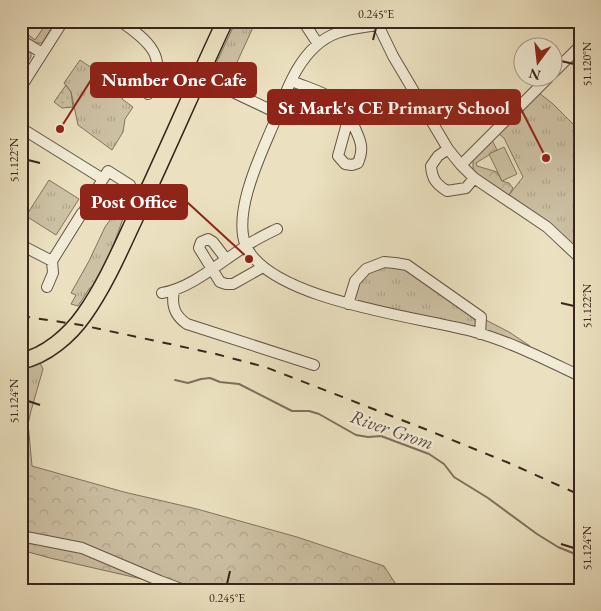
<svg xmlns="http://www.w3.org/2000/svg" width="601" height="611" viewBox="0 0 601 611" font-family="'EB Garamond',serif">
	<defs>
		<pattern id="grass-tufts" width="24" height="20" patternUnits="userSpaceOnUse" patternTransform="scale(1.25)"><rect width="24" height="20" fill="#cdc1a4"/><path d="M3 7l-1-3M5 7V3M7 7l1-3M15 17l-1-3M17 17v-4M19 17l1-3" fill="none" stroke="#b1a68d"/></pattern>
		<pattern id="forest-crowns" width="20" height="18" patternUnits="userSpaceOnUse" patternTransform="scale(1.25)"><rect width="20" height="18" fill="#cdc1a4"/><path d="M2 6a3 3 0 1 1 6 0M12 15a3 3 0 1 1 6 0" fill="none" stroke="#b1a68d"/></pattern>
		<pattern id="park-dots" width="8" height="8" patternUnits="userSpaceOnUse" patternTransform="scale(1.25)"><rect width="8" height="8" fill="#cdc1a4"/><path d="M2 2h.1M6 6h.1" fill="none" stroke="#b1a68d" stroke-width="1.8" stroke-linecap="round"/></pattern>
	</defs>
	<rect width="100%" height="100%" fill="#ebe1c0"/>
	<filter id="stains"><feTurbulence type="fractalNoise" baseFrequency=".004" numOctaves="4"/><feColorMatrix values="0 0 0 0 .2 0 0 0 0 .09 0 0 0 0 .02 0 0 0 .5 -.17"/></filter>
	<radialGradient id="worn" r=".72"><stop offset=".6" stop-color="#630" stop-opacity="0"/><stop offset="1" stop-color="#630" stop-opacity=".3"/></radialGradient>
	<path fill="url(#grass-tufts)" stroke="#827360" d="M 48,21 L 56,21 L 42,43 L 36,43 L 21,35 L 21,29 L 35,40 Z
		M 236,21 L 256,21 L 227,84 L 213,76 L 212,72 Z
		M 21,46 L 31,53 L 31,57 L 21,72 Z
		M 80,60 L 126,91 L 122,99 L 133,107 L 125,119 L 123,132 L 112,150 L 78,125 L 71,92 L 64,83 Z
		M 539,93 L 553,104 L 580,131 L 580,245 L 569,243 L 546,223 L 509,195 L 523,177 L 504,138 L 499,134 Z
		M 49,180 L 79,199 L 56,235 L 26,216 Z
		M 143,182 L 124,216 L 112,249 L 94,288 L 91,287 L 89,289 L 78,306 L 71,304 L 76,295 L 71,293 L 89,261 L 105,227 L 125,199 Z
		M 384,263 L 406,266 L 480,317 L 509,332 L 530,346 L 528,351 L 349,304 L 355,282 Z
		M 40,363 L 43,369 L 31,411 L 21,456 L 21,367 Z"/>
	<path fill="url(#forest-crowns)" stroke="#827360" d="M 492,140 L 497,150 L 476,163 L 477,166 L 497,172 L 502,181 L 509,183 L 513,188 L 509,195 L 568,243 L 580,246 L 580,257 L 473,176 L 473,158 Z
		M 21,390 L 25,391 L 32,466 L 124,492 L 197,509 L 297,537 L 384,566 L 395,583 L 394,590 L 190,590 L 50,558 L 21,550 Z"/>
	<path fill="url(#park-dots)" stroke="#827360" d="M 66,85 L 71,92 L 73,107 L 62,108 L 54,102 Z"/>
	<path fill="#cdc1a4" stroke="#827360" d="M 504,147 L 517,174 L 502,181 L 489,154 Z"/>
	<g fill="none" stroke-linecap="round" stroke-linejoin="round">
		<path stroke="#7f6f5e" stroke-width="2" d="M 175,380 L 188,383 L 201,379 L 210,378 L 220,382 L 239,384 L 292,411 L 309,411 L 319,414 L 356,435 L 368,437 L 381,436 L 429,454 L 444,464 L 454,477 L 488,498 L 537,534 L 558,547 L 580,556"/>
		<defs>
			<path id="minor" d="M 120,21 C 148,40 171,58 148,94
				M 303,21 L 318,44
				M 383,21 L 378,25 C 365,27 350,28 337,33 C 301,46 286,90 274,123 C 261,154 232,213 246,246 C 271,301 421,317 475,332 C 511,342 546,360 580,376
				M 378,25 L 393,56 L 448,149 L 461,165 L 474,178 L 547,227 L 580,258
				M 21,40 L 42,53
				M 554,72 L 580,46
				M 199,76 L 277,113
				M 292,81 C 308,88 332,94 344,108 C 350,115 353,124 357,133 C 362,144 363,151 358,163 L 352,165 L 345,164 L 338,156 L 349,116
				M 21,87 L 63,21
				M 21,128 L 103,179 L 84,211
				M 448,149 L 438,156 L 431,166 C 432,179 436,184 447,191 L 466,188 L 474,178
				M 461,165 L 548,78
				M 103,179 L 108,171 L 130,185
				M 21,245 L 52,261 L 82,213
				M 226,259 L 213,242 L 208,239 L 201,242 L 199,248 L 220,282 L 226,284 L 233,284 L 263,267
				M 47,287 L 53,273 L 52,261
				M 174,291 C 171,306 175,316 187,324 L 314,365
				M 162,293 C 192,288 220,262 246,246 C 256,239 267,234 277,229
				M 348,304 L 355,281 L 366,269 L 384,262 L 395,263 L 407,265 L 481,317 L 480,334
				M 21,536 L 82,548 L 160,581 L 184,590"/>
			<path id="highway" d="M 21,361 C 46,356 70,335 84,315 C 106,284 121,248 137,214 C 167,150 195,85 225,21"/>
		</defs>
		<use href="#minor" stroke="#655446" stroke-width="12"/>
		<use href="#highway" stroke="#38251d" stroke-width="18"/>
		<use href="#minor" stroke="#f2ecd6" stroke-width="10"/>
		<use href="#highway" stroke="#ebe1c0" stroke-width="15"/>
		<path stroke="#38251d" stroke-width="2" stroke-dasharray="9 9" stroke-linecap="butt" d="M 21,316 L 81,325 L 156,341 L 216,354 L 265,367 L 425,429 L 509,463 L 580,495"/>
	</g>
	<path fill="none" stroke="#38251d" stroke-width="2" d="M 373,40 L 376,28M 561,61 L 574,64M 28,160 L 40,163M 561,303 L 574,306M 28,401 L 40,405M 561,544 L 574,548M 227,584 L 230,571"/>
	<g text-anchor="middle" stroke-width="4.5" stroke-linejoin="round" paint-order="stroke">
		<g font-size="19" font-style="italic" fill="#5b4a3d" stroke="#f2ecd6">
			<text transform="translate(392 429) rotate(19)" y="7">River Grom</text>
		</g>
	</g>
	<path fill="none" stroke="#8f2418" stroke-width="2" d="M60 129L91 80M546 158L520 107M249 259L187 202"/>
	<g fill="#8f2418" stroke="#f2ecd6" stroke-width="2">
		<circle cx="60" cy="129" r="5"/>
		<circle cx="546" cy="158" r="5"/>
		<circle cx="249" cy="259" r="5"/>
	</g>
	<g fill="#8f2418" stroke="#8f2418" stroke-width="2">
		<rect x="91" y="63" width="165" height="34" rx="5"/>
		<rect x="268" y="90" width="252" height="34" rx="5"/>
		<rect x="81" y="185" width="106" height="34" rx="5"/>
	</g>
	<g font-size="19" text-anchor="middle" font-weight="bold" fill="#fff">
		<text x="174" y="86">Number One Cafe</text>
		<text x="394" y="114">St Mark's CE Primary School</text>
		<text x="134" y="208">Post Office</text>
	</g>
	<rect width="601" height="611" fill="none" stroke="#ebe1c0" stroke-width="55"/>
	<g transform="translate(538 62) rotate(195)"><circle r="24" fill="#f2ecd6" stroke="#a89c8c"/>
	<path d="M0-4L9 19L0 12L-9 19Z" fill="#8f2418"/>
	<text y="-8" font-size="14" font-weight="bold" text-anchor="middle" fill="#38251d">N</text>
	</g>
	<rect x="28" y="28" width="546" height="556" fill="none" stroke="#38251d" stroke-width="2"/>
	<g font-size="12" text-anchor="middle" fill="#38251d">
		<text x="376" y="18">0.245°E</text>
		<text transform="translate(587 64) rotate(-90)" y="4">51.120°N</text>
		<text transform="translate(14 160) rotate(-90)" y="4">51.122°N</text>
		<text transform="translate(587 306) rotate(-90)" y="4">51.122°N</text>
		<text transform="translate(14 401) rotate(-90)" y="4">51.124°N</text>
		<text transform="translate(587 548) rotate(-90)" y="4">51.124°N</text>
		<text x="227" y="602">0.245°E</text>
	</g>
	<rect width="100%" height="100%" filter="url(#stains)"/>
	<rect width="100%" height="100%" fill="url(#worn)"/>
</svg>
